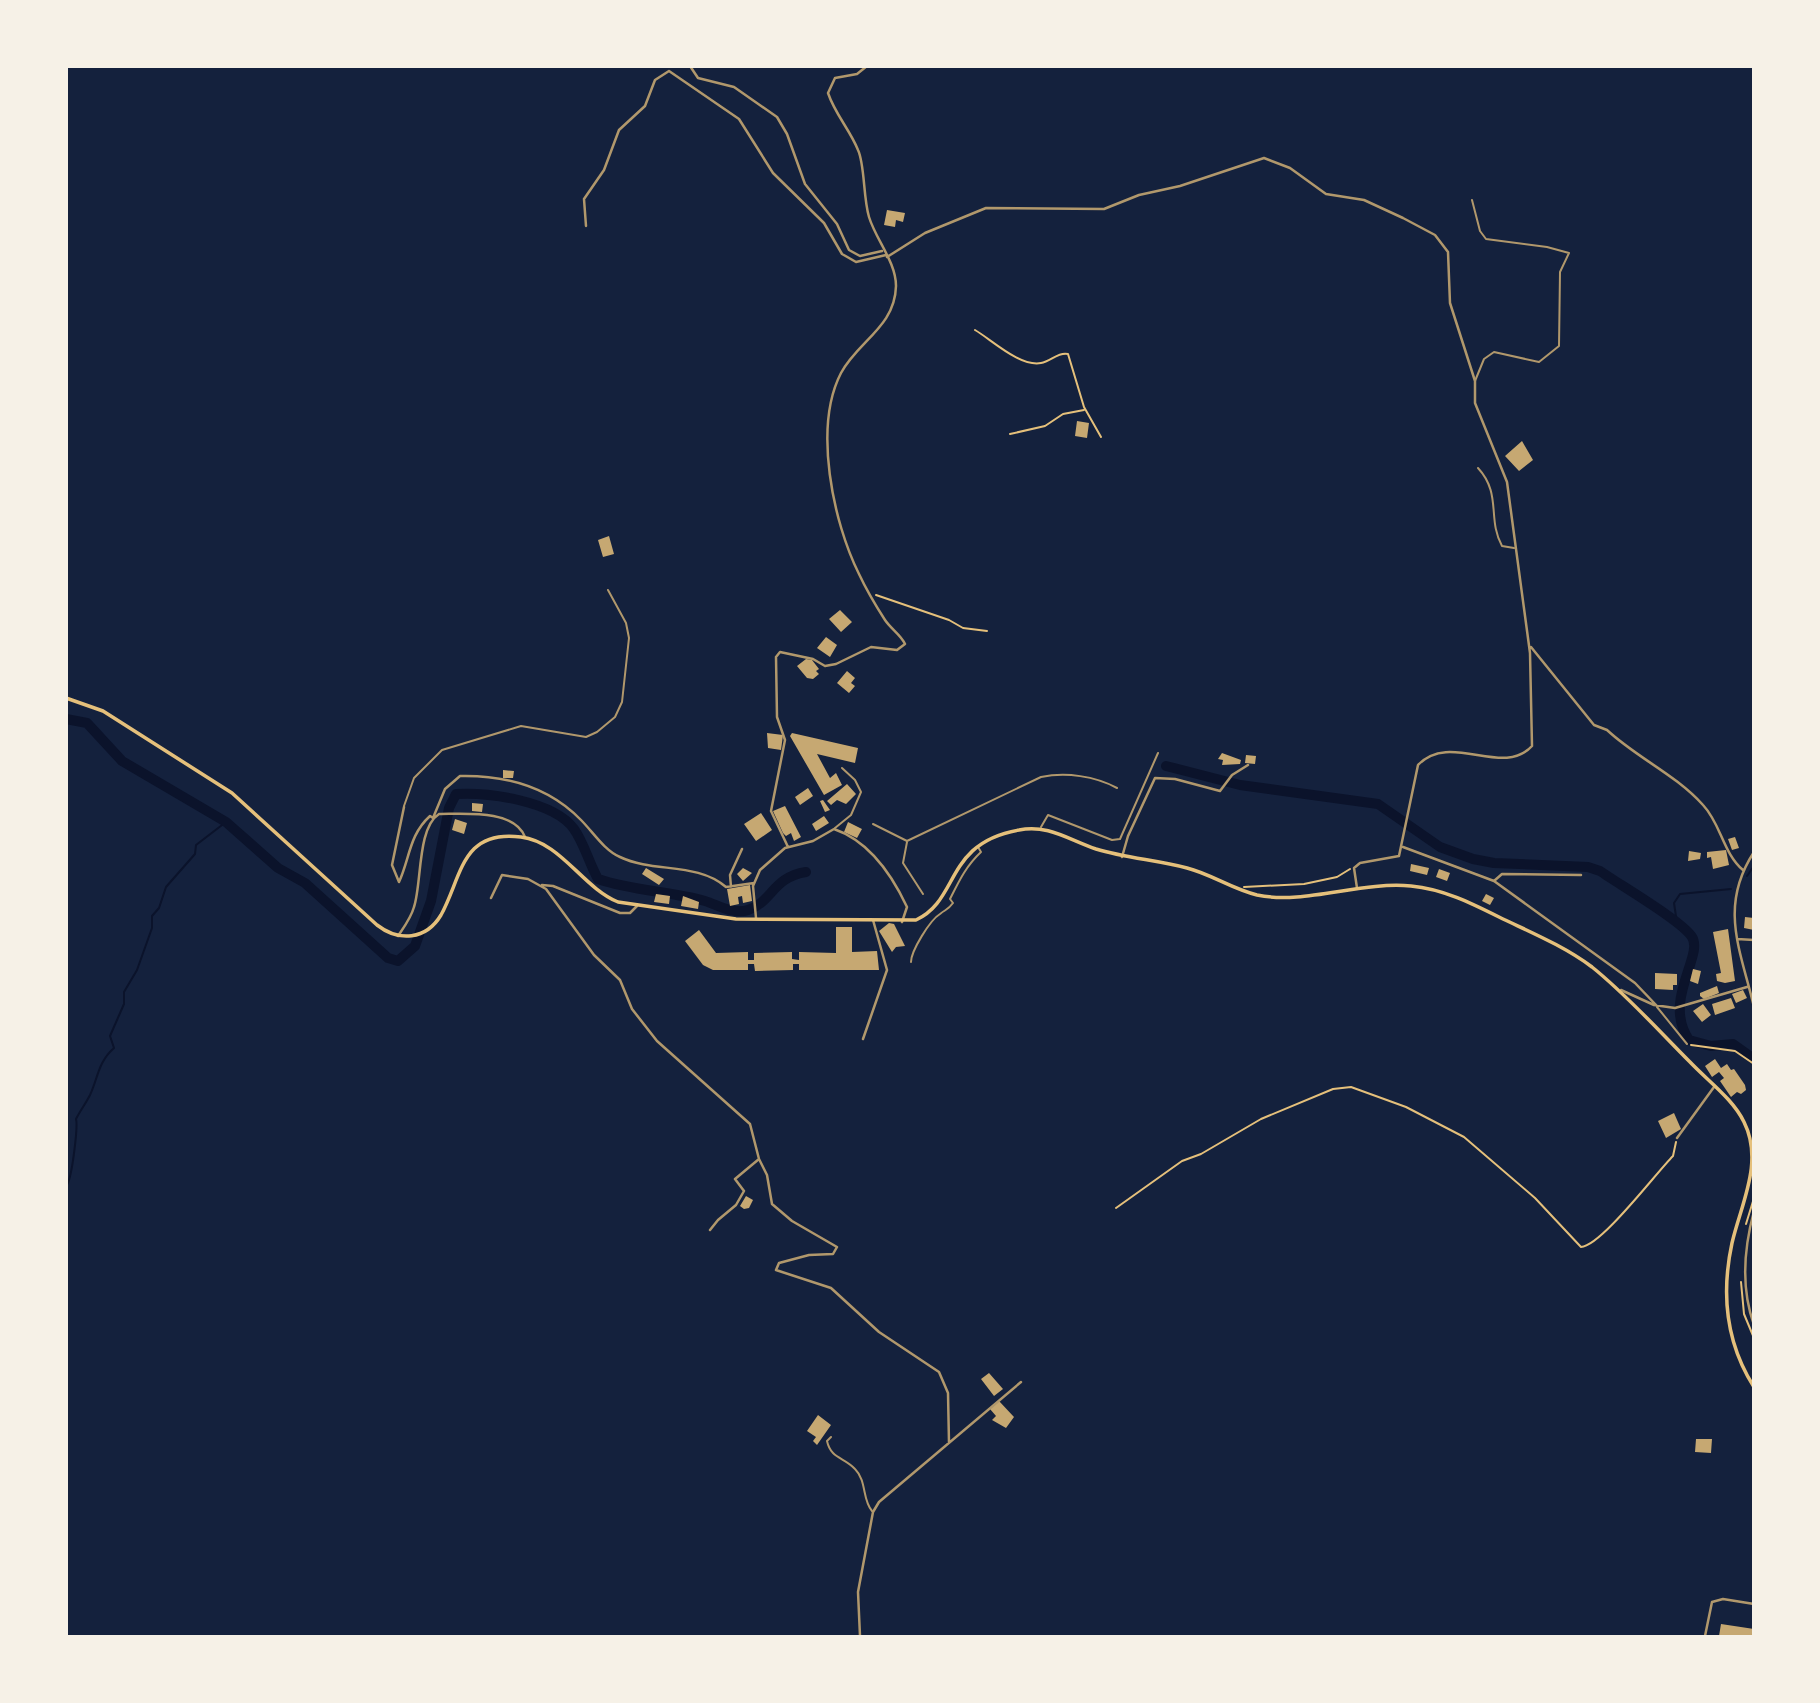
<svg xmlns="http://www.w3.org/2000/svg" width="1820" height="1703" viewBox="0 0 1820 1703" font-family="'Asap Condensed',sans-serif">
	<rect width="100%" height="100%" fill="#14213d"/>
	<g fill="none" stroke-linecap="round" stroke-linejoin="round">
		<path stroke="#0b132b" stroke-width="2" d="M 1747,876 L 1754,866
			M 1677,923 L 1674,903 L 1680,894 L 1731,889
			M 66,1186 C 72,1181 78,1126 76,1119 C 80,1111 86,1103 90,1095 C 98,1078 98,1062 114,1048 L 110,1036 L 124,1004 L 124,992 L 137,970 L 152,928 L 152,916 L 159,908 L 166,887 L 195,854 L 196,845 L 226,822"/>
		<path stroke="#0b132b" stroke-width="10" d="M 66,719 L 87,723 L 122,761 L 226,822 L 278,868 L 305,883 L 388,958 L 398,961 L 415,946 L 431,901 L 449,808 L 456,794 C 488,792 554,801 574,829 C 584,843 589,863 598,879 C 633,891 670,891 705,901 C 718,905 734,915 748,910 C 772,902 773,877 806,872
			M 1166,766 L 1240,785 L 1378,804 L 1440,847 L 1473,859 L 1494,863 L 1588,867 L 1600,871 C 1620,885 1682,921 1692,937 C 1704,956 1662,1000 1689,1040 L 1711,1046 L 1733,1044 L 1754,1059"/>
	</g>
	<path fill="#c6a872" d="M 887,210 L 905,213 L 903,222 L 896,220 L 895,227 L 884,225 Z
		M 1077,421 L 1089,423 L 1087,438 L 1075,436 Z
		M 1522,441 L 1533,460 L 1519,471 L 1505,456 Z
		M 609,536 L 614,554 L 603,557 L 598,540 Z
		M 840,610 L 852,622 L 841,632 L 829,619 Z
		M 826,637 L 837,645 L 830,657 L 817,648 Z
		M 806,659 L 812,660 L 819,669 L 816,671 L 819,674 L 813,679 L 807,678 L 797,666 Z
		M 847,671 L 855,678 L 851,683 L 855,686 L 849,693 L 837,683 Z
		M 767,733 L 783,735 L 781,750 L 768,748 Z
		M 792,733 L 858,748 L 855,763 L 817,754 L 830,778 L 836,773 L 842,785 L 824,795 L 790,736 Z
		M 1222,753 L 1241,760 L 1240,764 L 1222,765 L 1223,760 L 1218,759 Z
		M 1246,755 L 1256,756 L 1255,764 L 1245,763 Z
		M 503,770 L 514,771 L 513,778 L 503,778 Z
		M 847,784 L 856,794 L 846,804 L 837,800 L 831,805 L 827,801 Z
		M 808,788 L 813,796 L 800,805 L 795,797 Z
		M 823,800 L 830,810 L 825,812 L 820,801 Z
		M 472,803 L 483,804 L 482,812 L 472,811 Z
		M 785,806 L 801,837 L 794,841 L 791,833 L 786,836 L 783,833 L 773,811 Z
		M 761,813 L 772,830 L 756,841 L 744,824 Z
		M 824,816 L 829,823 L 816,831 L 812,824 Z
		M 455,819 L 467,823 L 464,834 L 452,830 Z
		M 848,822 L 862,829 L 857,838 L 844,832 Z
		M 1735,837 L 1739,848 L 1732,850 L 1728,839 Z
		M 1726,850 L 1729,865 L 1713,869 L 1711,857 L 1707,858 L 1707,852 Z
		M 1689,851 L 1701,853 L 1700,859 L 1688,861 Z
		M 1411,864 L 1429,868 L 1427,875 L 1410,871 Z
		M 646,868 L 664,879 L 659,885 L 642,874 Z
		M 743,868 L 752,873 L 743,881 L 737,874 Z
		M 1439,869 L 1450,873 L 1447,881 L 1436,877 Z
		M 750,885 L 752,901 L 743,903 L 742,896 L 738,897 L 739,904 L 730,906 L 727,889 Z
		M 656,894 L 670,896 L 669,904 L 654,902 Z
		M 1486,894 L 1494,898 L 1490,905 L 1482,901 Z
		M 683,896 L 699,902 L 698,909 L 681,906 Z
		M 1745,917 L 1754,918 L 1754,930 L 1744,928 Z
		M 889,923 L 894,924 L 905,946 L 896,947 L 892,952 L 879,931 Z
		M 836,927 L 852,927 L 852,952 L 877,951 L 879,970 L 799,970 L 799,964 L 793,964 L 793,970 L 755,971 L 754,964 L 748,964 L 748,970 L 713,970 L 703,965 L 685,941 L 699,930 L 716,953 L 748,952 L 748,960 L 754,960 L 754,953 L 792,952 L 792,959 L 799,960 L 799,952 L 836,953 Z
		M 1728,929 L 1735,981 L 1725,983 L 1717,981 L 1716,974 L 1721,973 L 1713,932 Z
		M 1693,969 L 1701,971 L 1698,984 L 1690,981 Z
		M 1655,973 L 1677,974 L 1677,985 L 1673,985 L 1673,990 L 1655,989 Z
		M 1717,986 L 1719,993 L 1704,999 L 1700,996 L 1700,993 Z
		M 1743,990 L 1747,998 L 1736,1003 L 1732,994 Z
		M 1731,998 L 1735,1008 L 1715,1015 L 1712,1004 Z
		M 1703,1004 L 1711,1015 L 1702,1022 L 1693,1011 Z
		M 1715,1059 L 1721,1068 L 1727,1064 L 1731,1070 L 1734,1069 L 1745,1085 L 1746,1090 L 1741,1094 L 1737,1092 L 1731,1097 L 1720,1081 L 1724,1078 L 1719,1072 L 1712,1077 L 1705,1066 Z
		M 1674,1113 L 1681,1129 L 1666,1138 L 1658,1121 Z
		M 746,1196 L 753,1200 L 749,1208 L 744,1209 L 740,1206 Z
		M 989,1373 L 1003,1389 L 994,1396 L 981,1379 Z
		M 999,1401 L 1014,1417 L 1006,1428 L 992,1420 L 996,1416 L 990,1409 Z
		M 818,1415 L 831,1425 L 817,1445 L 813,1441 L 816,1437 L 807,1431 Z
		M 1696,1439 L 1712,1439 L 1711,1453 L 1695,1452 Z
		M 1721,1624 L 1754,1629 L 1754,1636 L 1719,1636 Z"/>
	<g fill="none" stroke-linecap="round" stroke-linejoin="round">
		<path stroke="#e5c07b" stroke-width="2" d="M 975,330 C 992,340 1020,367 1041,363 C 1051,361 1058,352 1068,354 L 1084,407 L 1101,437
			M 1010,434 L 1045,426 L 1063,414 L 1084,410
			M 876,595 L 949,620 L 963,628 L 987,631
			M 1244,887 L 1304,884 L 1337,877 L 1350,869
			M 1691,1045 L 1735,1051 L 1754,1064
			M 1116,1208 L 1182,1161 L 1201,1154 L 1261,1119 L 1333,1089 L 1351,1087 L 1406,1107 L 1464,1137 L 1535,1198 L 1581,1247 C 1601,1246 1656,1173 1673,1156 L 1676,1142
			M 1746,1224 L 1754,1198
			M 1741,1282 L 1744,1314 L 1754,1338"/>
		<path stroke="#b1986c" stroke-width="2" d="M 1472,200 L 1480,231 L 1486,239 L 1547,247 L 1569,253 L 1560,272 L 1559,346 L 1539,362 L 1494,352 L 1484,359 L 1475,381
			M 1478,468 C 1502,494 1487,519 1502,546 L 1514,548
			M 404,806 L 414,778 L 442,750 L 521,726 L 586,737 L 597,732 L 615,717 L 622,702 L 629,638 L 626,623 L 608,590
			M 1041,827 L 1048,815 L 1112,840 L 1120,839 L 1158,753
			M 835,828 L 851,815 L 861,792 L 855,780 L 842,768
			M 911,962 C 911,951 930,920 940,914 C 946,909 948,910 953,903 L 950,899 C 959,881 966,866 981,852 L 978,847
			M 1657,1007 L 1687,1044
			M 831,1437 L 827,1441 C 831,1459 844,1457 855,1469 C 867,1481 862,1500 872,1511"/>
		<path stroke="#b1986c" stroke-width="2" d="M 873,824 L 907,841 L 1041,777 C 1066,772 1095,776 1117,788
			M 907,842 L 903,863 L 923,894"/>
		<path stroke="#b1986c" stroke-width="2.5" d="M 690,66 L 698,78 L 734,87 L 777,117 L 787,134 L 805,184 L 837,224 L 849,250 L 860,256 L 882,251
			M 586,226 L 584,199 L 604,170 L 619,130 L 645,106 L 655,80 L 669,71 L 739,119 L 773,173 L 824,223 L 842,254 L 856,262 L 886,255
			M 887,257 L 925,233 L 986,208 L 1104,209 L 1139,195 L 1180,186 L 1264,158 L 1290,168 L 1326,194 L 1364,200 L 1403,218 L 1435,235 L 1448,252 L 1450,303 L 1475,381 L 1475,403 L 1507,482 L 1530,653 L 1532,746 C 1503,778 1450,731 1418,765 L 1399,856 L 1360,863 L 1354,868 L 1357,888
			M 1531,647 L 1594,725 L 1607,730 C 1637,758 1675,774 1703,805 C 1721,824 1723,853 1743,870
			M 404,807 L 392,865 L 399,882 C 410,858 409,835 430,816 L 433,818 L 445,789 L 460,776 C 506,775 548,786 581,820 C 593,832 604,850 620,857 C 654,873 697,862 726,887 L 754,883
			M 788,847 L 771,811 L 785,740 L 777,717 L 776,657 L 780,652 L 813,659 L 825,666 L 836,664 L 871,647 L 897,650 L 905,644 C 901,635 891,629 885,620 C 876,606 866,589 859,574 C 833,522 813,427 841,373 C 858,341 895,327 896,286 C 896,262 876,240 869,217 C 863,197 865,165 858,150 C 850,130 835,114 828,93 L 835,78 L 857,74 L 867,66
			M 1403,847 L 1494,881 L 1635,983 L 1657,1006
			M 1754,852 C 1718,907 1741,951 1754,1007
			M 1122,857 L 1128,836 L 1155,778 L 1175,779 L 1220,791 L 1232,775 L 1248,765
			M 1494,881 L 1502,874 L 1581,875
			M 542,885 L 553,886 L 620,913 L 630,913 L 637,906
			M 731,887 L 730,875 L 742,849
			M 491,898 L 502,875 L 528,879 L 546,889 L 594,955 L 620,980 L 632,1009 L 657,1041 L 750,1124 L 759,1159 L 767,1175 L 772,1204 L 792,1221 L 837,1247 L 833,1254 L 809,1255 L 779,1263 L 776,1270 L 831,1288 L 879,1332 L 939,1372 L 948,1393 L 949,1443
			M 756,918 L 753,886 L 760,870 L 785,848 L 813,841 L 834,829 C 869,841 892,875 907,907 L 902,922
			M 398,936 C 404,927 411,918 414,907 C 422,883 417,828 439,814 C 464,814 514,809 525,837
			M 1737,939 L 1754,940
			M 1621,990 L 1654,1005 L 1675,1008 L 1747,987
			M 863,1039 L 887,970 L 873,920
			M 1677,1138 L 1714,1087
			M 1754,1211 C 1744,1248 1741,1289 1754,1325
			M 710,1230 L 718,1220 L 736,1205 L 744,1191 L 735,1179 L 759,1159
			M 860,1636 L 858,1592 L 873,1512 L 879,1502 L 1021,1382
			M 1705,1636 L 1712,1602 L 1723,1599 L 1754,1604"/>
		<path stroke="#e5c07b" stroke-width="3.5" d="M 66,698 L 103,711 L 232,793 L 377,925 C 399,942 426,940 441,915 C 462,877 461,829 521,837 C 561,842 582,887 618,902 L 736,919 L 916,920 C 960,900 944,843 1019,830 C 1048,824 1069,840 1096,849 C 1126,858 1156,860 1187,868 C 1211,874 1232,889 1257,895 C 1304,905 1361,881 1411,886 C 1443,889 1471,903 1499,917 C 1530,932 1564,946 1592,967 C 1627,995 1659,1031 1690,1062 C 1708,1081 1733,1099 1744,1122 C 1764,1162 1741,1204 1732,1243 C 1721,1294 1726,1343 1754,1387"/>
	</g>
	<rect width="1820" height="1703" fill="none" stroke="#f6f1e7" stroke-width="136"/>
</svg>
